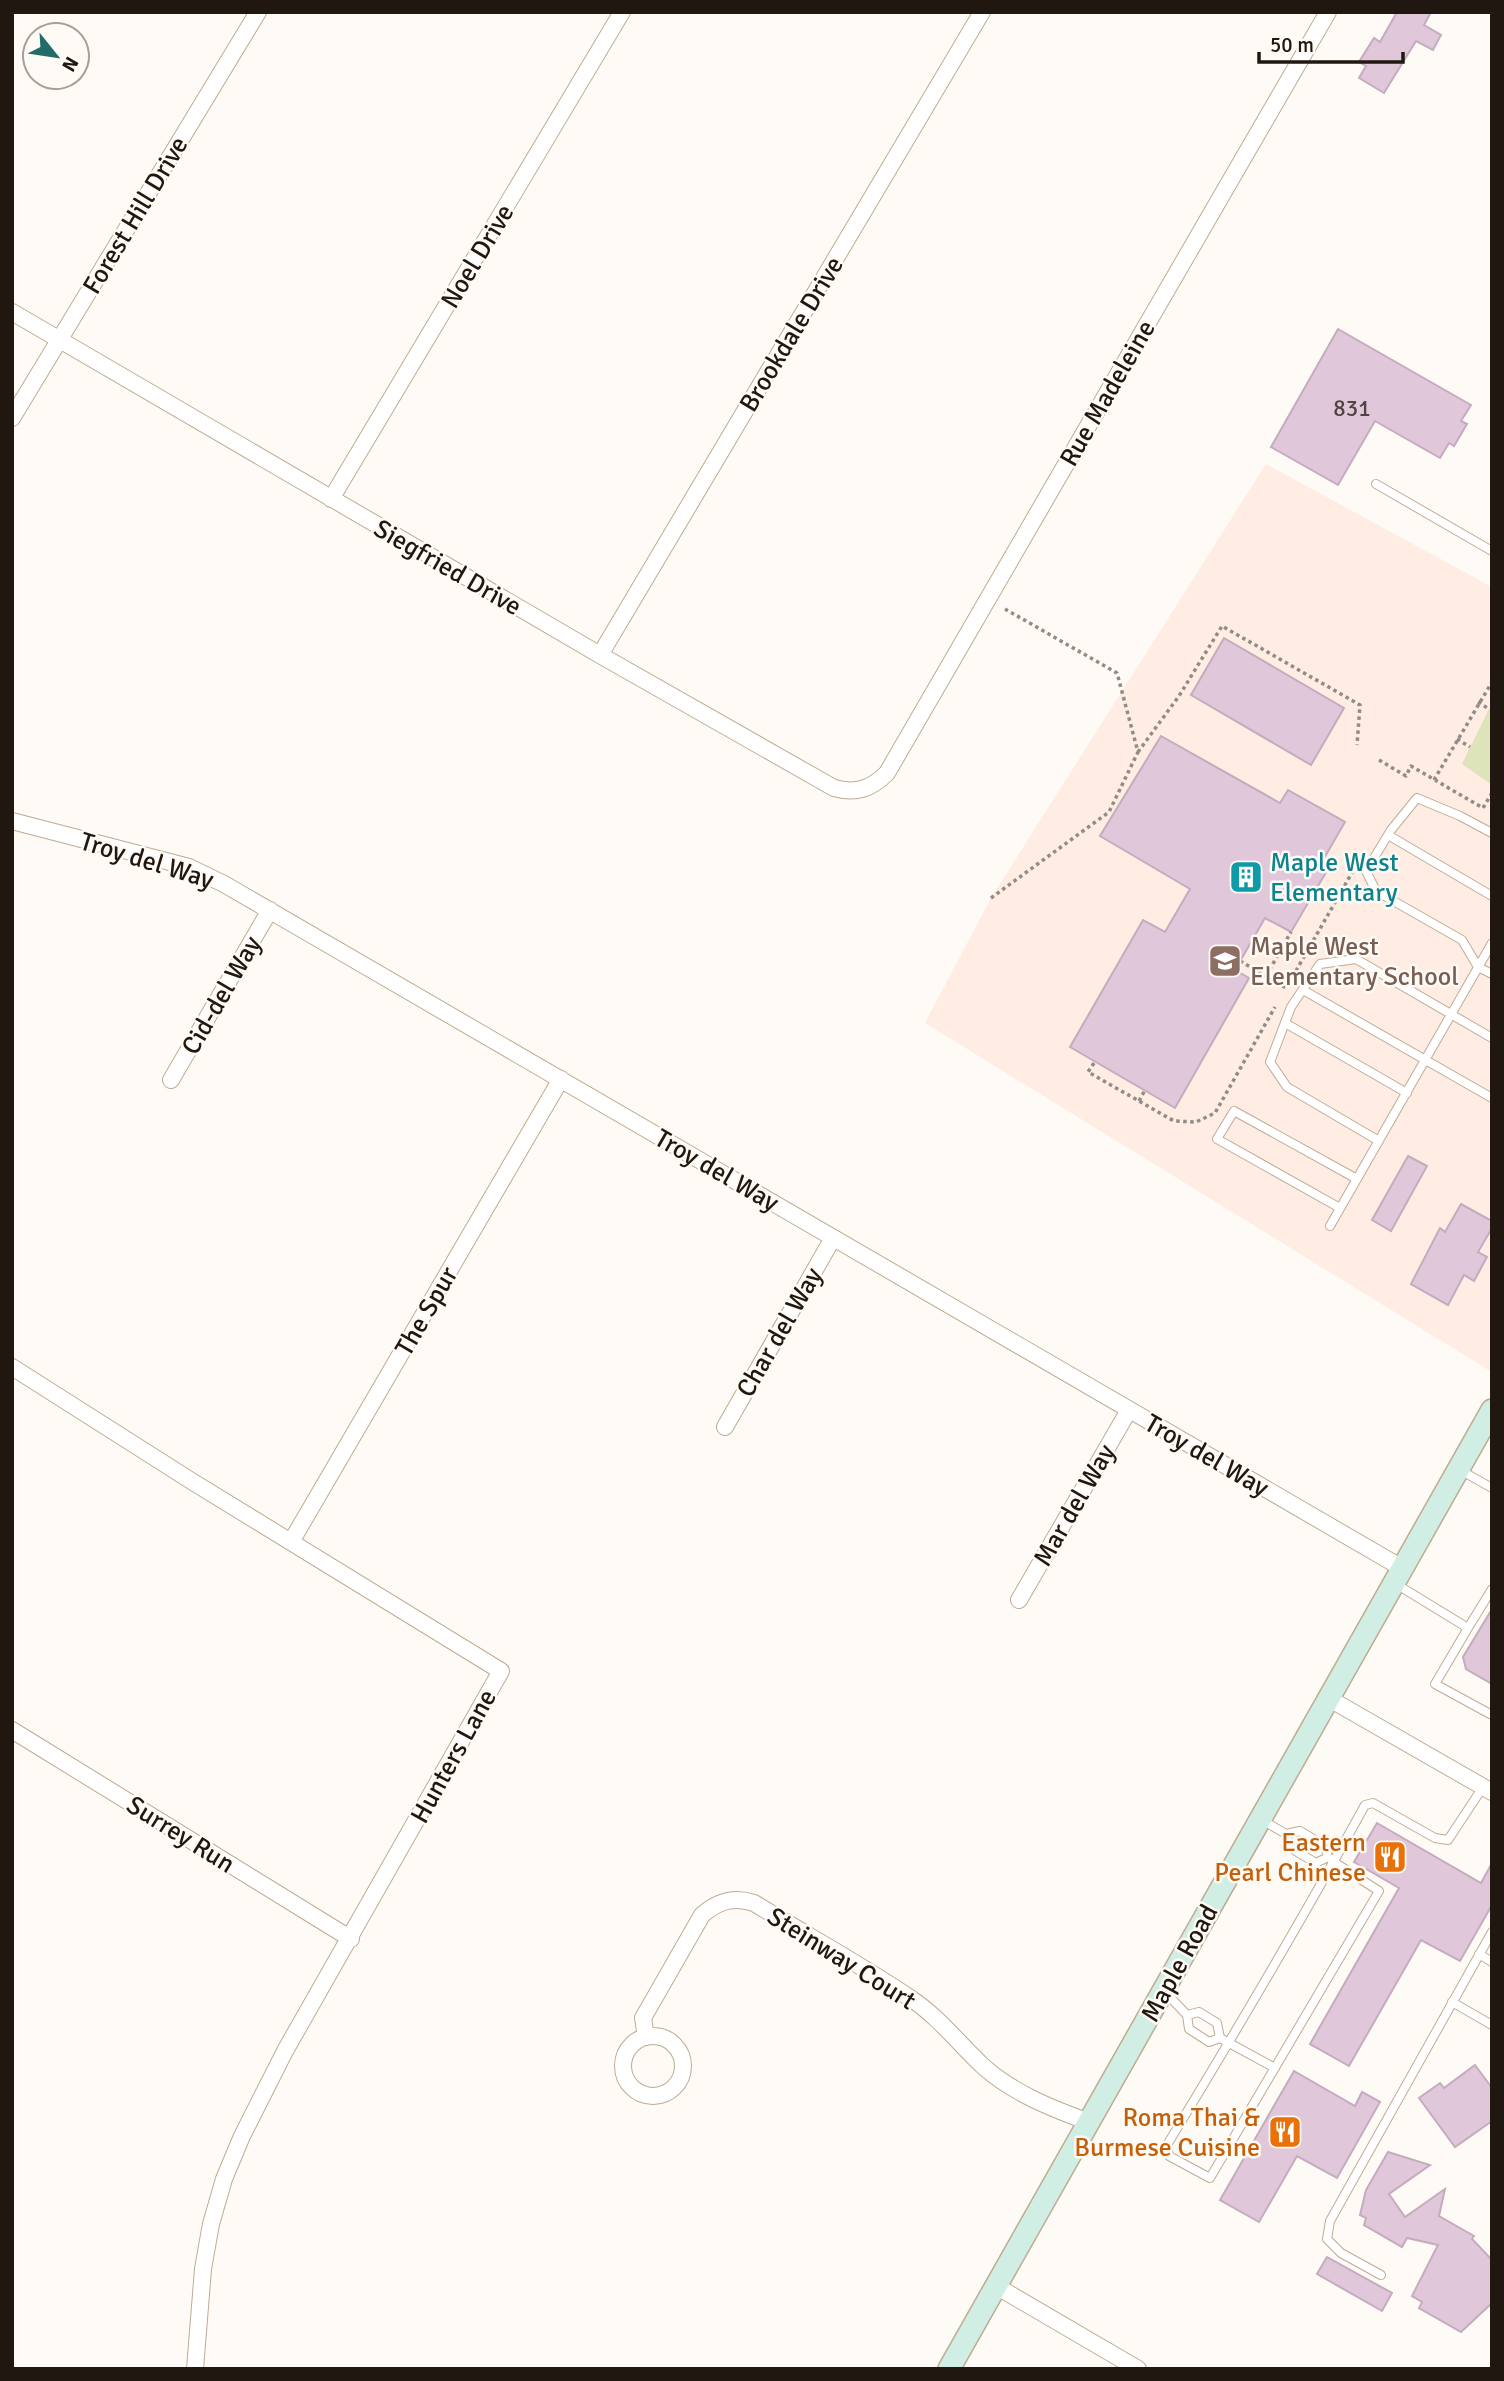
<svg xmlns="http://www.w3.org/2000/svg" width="1504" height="2381" viewBox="0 0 1504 2381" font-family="Signika,sans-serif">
	<rect width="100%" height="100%" fill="#fefaf5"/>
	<path fill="#ffece3" d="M 1266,464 L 1492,587 L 1492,1372 L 925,1023 L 991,898 Z"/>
	<path fill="#dde4b9" d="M 1492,703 L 1492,785 L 1462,764 Z"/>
	<path fill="#e1c7da" stroke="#c5abbe" stroke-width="2" d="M 1397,12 L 1431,12 L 1424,25 L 1441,35 L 1433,50 L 1416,41 L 1384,93 L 1359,78 L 1366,66 L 1359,62 L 1374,38 L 1380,42 Z
		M 1338,329 L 1471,405 L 1461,421 L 1467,424 L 1454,446 L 1449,443 L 1440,458 L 1375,421 L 1338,485 L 1271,447 Z
		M 1224,638 L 1344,708 L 1311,765 L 1191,695 Z
		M 1161,736 L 1280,803 L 1288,790 L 1345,822 L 1323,860 L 1331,864 L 1291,932 L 1265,918 L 1235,970 L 1249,978 L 1175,1108 L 1070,1047 L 1143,920 L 1165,932 L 1190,889 L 1100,836 Z
		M 1408,1156 L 1427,1166 L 1391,1231 L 1372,1220 Z
		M 1461,1204 L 1492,1221 L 1492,1228 L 1478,1252 L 1487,1257 L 1474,1281 L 1464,1275 L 1448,1305 L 1411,1284 L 1440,1228 L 1445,1232 Z
		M 1492,1609 L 1492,1684 L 1466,1669 L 1463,1657 Z
		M 1377,1823 L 1481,1883 L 1492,1863 L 1492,1905 L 1460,1961 L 1421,1940 L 1349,2066 L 1310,2044 L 1399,1888 L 1354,1862 Z
		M 1475,2065 L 1492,2088 L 1492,2121 L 1455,2147 L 1419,2098 L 1440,2083 L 1444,2088 Z
		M 1294,2071 L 1355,2106 L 1362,2092 L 1380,2102 L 1337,2178 L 1297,2156 L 1259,2222 L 1220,2200 Z
		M 1388,2152 L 1430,2165 L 1389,2194 L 1405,2217 L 1445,2189 L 1439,2216 L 1474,2236 L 1472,2239 L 1492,2260 L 1492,2303 L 1461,2332 L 1419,2308 L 1422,2302 L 1412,2296 L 1438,2245 L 1407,2238 L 1402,2247 L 1364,2225 L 1366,2218 L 1360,2215 L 1366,2190 Z
		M 1327,2257 L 1392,2293 L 1382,2311 L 1317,2274 Z"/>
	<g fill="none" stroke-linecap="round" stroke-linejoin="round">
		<defs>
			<path id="lane" d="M 1376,484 L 1492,551
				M 1492,833 L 1460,816 L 1417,798 L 1391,830 L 1366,871 L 1376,891 L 1462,940 L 1478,967 L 1492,974
				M 1388,835 L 1492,896
				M 1303,990 L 1492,1098
				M 1285,1023 L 1407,1093
				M 1379,1141 L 1287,1087 L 1270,1062 L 1291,1007 L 1320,964 L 1356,959 L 1492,1038
				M 1340,1208 L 1217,1139 L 1234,1111 L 1357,1179
				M 1330,1226 L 1492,943
				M 1460,1470 L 1492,1488
				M 1396,1584 L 1468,1628 L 1435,1684 L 1492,1715
				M 1468,1628 L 1492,1589
				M 1262,1820 L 1286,1834
				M 1328,1857 L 1316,1863 L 1289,1847 L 1286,1834 L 1300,1831 L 1325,1846 L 1328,1857 L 1334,1862 L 1379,1891 L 1210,2178 L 1169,2156 L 1167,2145 C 1235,2033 1302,1920 1365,1805 L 1373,1803 L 1435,1838 L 1448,1840 L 1483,1787
				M 1479,1954 L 1492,1962
				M 1165,1992 L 1187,2015
				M 1452,2002 L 1492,2025
				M 1220,2038 L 1209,2042 L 1189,2029 L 1187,2015 L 1199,2012 L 1217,2023 L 1220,2038 L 1275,2068
				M 1381,2275 L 1341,2253 L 1327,2239 L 1330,2221 L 1492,1932"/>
			<path id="street" d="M 12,312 L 600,655 L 834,788 C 856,794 871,789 887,773 L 1328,12
				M 12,418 L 258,12
				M 331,499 L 622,12
				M 600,655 L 982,12
				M 12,821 L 189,867 L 224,884 L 1402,1568
				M 171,1080 L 270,910
				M 12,1367 L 193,1482 L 501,1671 L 285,2051 L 242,2136 L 224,2179 L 211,2224 L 203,2269 L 195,2369
				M 725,1427 L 833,1238
				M 291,1542 L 561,1079
				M 1019,1600 L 1129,1410
				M 1328,1698 L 1492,1792
				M 12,1730 L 351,1939
				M623 2066a30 30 0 1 1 60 0a30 30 0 1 1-60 0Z
				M 646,2037 L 643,2018 L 702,1915 C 718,1901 734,1896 754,1903 C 806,1935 860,1964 910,1998 C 939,2017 960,2045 985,2068 C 1015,2094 1053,2109 1089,2122
				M 996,2286 L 1138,2369"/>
			<path id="secondary" d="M 949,2369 L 1492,1410"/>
		</defs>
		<use href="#lane" stroke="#bfab94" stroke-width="10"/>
		<use href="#street" stroke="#bfab94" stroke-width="18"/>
		<use href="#secondary" stroke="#bfab94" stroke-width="24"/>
		<path stroke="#918c85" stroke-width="3.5" stroke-dasharray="3.5 3.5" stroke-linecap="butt" d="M 1478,702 L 1489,709
			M 1457,739 L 1470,747
			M 1138,752 L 1179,696 L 1222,626 L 1360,705 L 1357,745
			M 1379,760 L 1406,776 L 1411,766 L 1483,808 L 1492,793
			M 1434,780 L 1492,682
			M 991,898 L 1109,812 L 1138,752 L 1117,673 L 1005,609
			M 1240,961 L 1286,988
			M 1266,976 L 1291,932
			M 1289,983 L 1353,871
			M 1094,1063 L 1088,1072 L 1174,1121 L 1196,1122 L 1215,1113 L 1275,1007
			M 1139,1101 L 1145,1090"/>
		<use href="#lane" stroke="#fff" stroke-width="8"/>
		<use href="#street" stroke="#fff" stroke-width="16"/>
		<use href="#secondary" stroke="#d0eee3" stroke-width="21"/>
	</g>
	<defs>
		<symbol id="building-square" viewBox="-11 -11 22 22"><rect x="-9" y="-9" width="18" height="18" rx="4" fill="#0f9aa8" stroke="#fefaf5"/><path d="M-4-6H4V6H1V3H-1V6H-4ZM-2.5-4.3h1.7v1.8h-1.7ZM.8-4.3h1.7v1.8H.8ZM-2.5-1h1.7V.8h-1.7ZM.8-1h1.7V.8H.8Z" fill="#fff"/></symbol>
		<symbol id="school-square" viewBox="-11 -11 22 22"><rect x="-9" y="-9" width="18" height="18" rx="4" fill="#8d6e63" stroke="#fefaf5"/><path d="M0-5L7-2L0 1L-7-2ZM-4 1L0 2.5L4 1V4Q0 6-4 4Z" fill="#fff"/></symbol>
		<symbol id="restaurant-square" viewBox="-11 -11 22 22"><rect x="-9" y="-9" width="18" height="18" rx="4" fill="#e8710a" stroke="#fefaf5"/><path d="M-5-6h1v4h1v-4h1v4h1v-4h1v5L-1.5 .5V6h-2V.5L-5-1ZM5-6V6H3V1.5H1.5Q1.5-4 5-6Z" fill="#fff"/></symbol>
	</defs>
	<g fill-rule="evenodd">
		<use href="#building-square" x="1227" y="858" width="38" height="38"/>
		<use href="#school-square" x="1206" y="942" width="38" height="38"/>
		<use href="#restaurant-square" x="1371" y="1838" width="38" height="38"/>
		<use href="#restaurant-square" x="1266" y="2113" width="38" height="38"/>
	</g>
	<g text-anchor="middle" stroke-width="5" stroke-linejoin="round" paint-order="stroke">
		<g font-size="23" fill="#504442">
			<text x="1352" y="416">831</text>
		</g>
		<g font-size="26" fill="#201810" stroke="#fefaf5">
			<text transform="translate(135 215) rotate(-59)" y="9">Forest Hill Drive</text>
			<text transform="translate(477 256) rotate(-59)" y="9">Noel Drive</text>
			<text transform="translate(791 334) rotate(-59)" y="9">Brookdale Drive</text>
			<text transform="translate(1107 393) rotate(-60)" y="9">Rue Madeleine</text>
			<text transform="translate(448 567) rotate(30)" y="9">Siegfried Drive</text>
			<text transform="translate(147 860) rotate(17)" y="9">Troy del Way</text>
			<text transform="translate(221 995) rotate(-60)" y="9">Cid-del Way</text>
			<text transform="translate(717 1170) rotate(30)" y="9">Troy del Way</text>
			<text transform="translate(426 1311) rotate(-60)" y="9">The Spur</text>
			<text transform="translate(779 1332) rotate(-60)" y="9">Char del Way</text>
			<text transform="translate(1207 1455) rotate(30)" y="9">Troy del Way</text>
			<text transform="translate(1074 1505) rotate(-60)" y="9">Mar del Way</text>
			<text transform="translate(453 1756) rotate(-61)" y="9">Hunters Lane</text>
			<text transform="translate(181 1834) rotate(32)" y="9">Surrey Run</text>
			<text transform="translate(842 1958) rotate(32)" y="9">Steinway Court</text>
			<text transform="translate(1179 1963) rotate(-61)" y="9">Maple Road</text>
		</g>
		<g font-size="26" fill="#0d838f" stroke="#fefaf5" text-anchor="start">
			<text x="1270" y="871">Maple West<tspan x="1270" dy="30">Elementary</tspan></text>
		</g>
		<g font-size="26" fill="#785e54" stroke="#fefaf5" text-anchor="start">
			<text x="1250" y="955">Maple West<tspan x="1250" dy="30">Elementary School</tspan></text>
		</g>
		<g font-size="26" fill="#c56008" stroke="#fefaf5" text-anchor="end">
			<text x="1366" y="1851">Eastern<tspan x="1366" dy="30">Pearl Chinese</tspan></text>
			<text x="1260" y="2126">Roma Thai &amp;<tspan x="1260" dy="30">Burmese Cuisine</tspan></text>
		</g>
	</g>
	<rect width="1504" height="2381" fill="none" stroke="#201810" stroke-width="28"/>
	<g transform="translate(56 56) rotate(120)"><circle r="33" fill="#fefaf5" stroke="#a5a099" stroke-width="2"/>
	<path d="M0-5L12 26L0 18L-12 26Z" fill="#216c68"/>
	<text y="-10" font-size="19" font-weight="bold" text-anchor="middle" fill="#201810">N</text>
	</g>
	<path d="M1259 52v10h144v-10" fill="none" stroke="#201810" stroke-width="3.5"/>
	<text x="1270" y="52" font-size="21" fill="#201810" stroke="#fefaf5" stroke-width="5" paint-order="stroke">50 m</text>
</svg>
